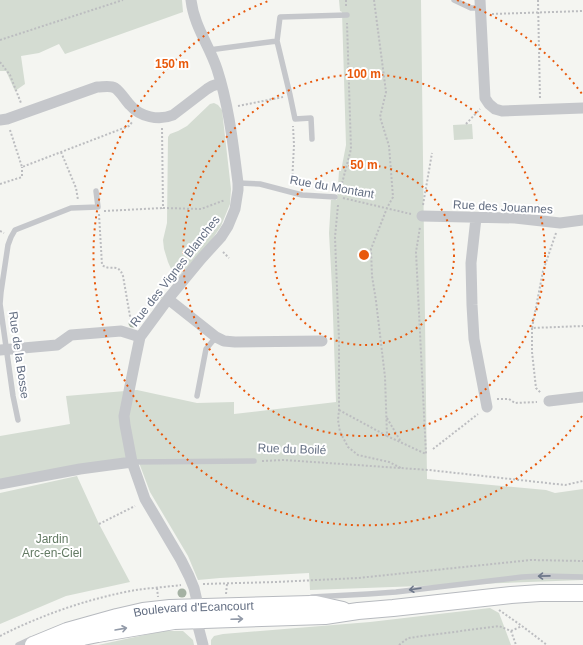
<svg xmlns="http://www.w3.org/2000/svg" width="583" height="645" viewBox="0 0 583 645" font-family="Helvetica,sans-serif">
	<rect width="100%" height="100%" fill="#f4f5f1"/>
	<path fill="#d4dcd2" d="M 0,0 L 182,0 L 183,12 L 65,54 L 59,44 L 39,53 L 21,56 L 25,84 L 15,91 L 6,71 L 0,71 Z
		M 339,0 L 421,0 L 427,479 L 546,490 L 555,493 L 583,489 L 583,580 L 310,590 L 309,573 L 220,578 L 198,580 L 188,556 L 150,492 L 138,460 L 0,480 L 0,436 L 70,424 L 66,396 L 137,390 L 197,403 L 234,402 L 234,414 L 336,402 L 332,287 L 329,233 L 331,200 L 337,200 L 339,171 L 341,171 L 346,145 L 342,12 L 340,11 Z
		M 214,103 L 218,105 L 222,110 L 231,189 L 230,204 L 221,226 L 211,241 L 176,280 L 168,262 L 164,249 L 163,240 L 167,223 L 168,137 L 170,134 L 178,131 L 187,126 L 210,104 Z
		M 472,124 L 473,139 L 454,140 L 453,125 Z
		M 77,476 L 99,524 L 130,582 L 66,596 L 0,624 L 0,493 Z
		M 490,608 L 499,613 L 511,645 L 211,645 L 211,640 L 214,636 L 223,634 L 370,622 Z
		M 163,631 L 183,631 L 193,640 L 194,645 L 98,645 Z"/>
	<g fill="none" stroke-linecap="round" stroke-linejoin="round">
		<defs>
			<g id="secondary">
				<path id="s1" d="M 33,645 L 67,631 L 117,617 L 143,611 L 170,608 L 311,604 L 316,604 L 343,610"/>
				<path d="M 62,645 L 83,637 L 98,634 L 174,621 L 325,616 L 358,611 L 393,608 L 511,595 L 540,593 L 583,593"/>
			</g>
		</defs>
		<use href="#secondary" stroke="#b7babf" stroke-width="18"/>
		<path stroke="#bcbdc0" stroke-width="2" stroke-dasharray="2 2" stroke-linecap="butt" d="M 346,0 L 346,7
			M 374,0 L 386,92 L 380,117 L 389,146 L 393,197 L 387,208 L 371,249 L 372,276 L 376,301 L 385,377 L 387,436 L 426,454 L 416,252 L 420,227
			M 538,0 L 540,99
			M 492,14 L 583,11
			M 0,40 L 123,0
			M 0,62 L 10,75 L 21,103
			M 238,106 L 283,97
			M 466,124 L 480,109
			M 162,128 L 163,208 L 201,209 L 225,200
			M 10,130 L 22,167 L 129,126 L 133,121
			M 61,152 L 76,188 L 78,200
			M 292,183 L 294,145 L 293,126
			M 0,184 L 22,177 L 22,167
			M 340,191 L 351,149 L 347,23
			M 343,198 L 411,214
			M 338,205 L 335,237 L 339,340 L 339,410 L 338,420 L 340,432 L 348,447 L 358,455 L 389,462 L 401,468
			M 423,205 L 432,153
			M 104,211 L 163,208
			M 99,214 L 102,265 C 112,272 118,262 123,276 L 131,322
			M 0,231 L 4,233
			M 556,233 L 543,271 L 532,328 L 583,326
			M 223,252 L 229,258
			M 532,328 L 532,352 L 536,388 L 541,393
			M 497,399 L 509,399 L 515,403 L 537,402
			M 339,410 L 387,436
			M 387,418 L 401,442
			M 433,449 L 478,414
			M 262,461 L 284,460 L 429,470 L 565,485 L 583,481
			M 99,524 L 135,506
			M 203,584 L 276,582 L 358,578 L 531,560 L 583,561
			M 157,588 L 158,597
			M 226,594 L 227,584
			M 499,610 L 522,626 L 547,645
			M 511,631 L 522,626
			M 0,636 C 41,615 90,598 136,590 C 150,588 166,587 181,585
			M 399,645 L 408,638 L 499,626 L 511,631 L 516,645"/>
		<path stroke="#c5c7cb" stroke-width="5.5" d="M 454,0 L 471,8 L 480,8
			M 277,41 L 290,95 L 295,119 L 311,118 L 312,139
			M 209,50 L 277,41 L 280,17 L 347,15
			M 238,183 L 260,184 L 302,195 L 335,197
			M 197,396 L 206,349 L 216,337
			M 18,420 L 13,396 L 0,304 L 1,292 L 8,245 L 11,237 L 15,230 L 71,208 L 98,207 L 96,191
			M 132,462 L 254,461
			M 312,597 L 368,594 L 396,592 L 522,577 L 542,576 L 583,577
			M 18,645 L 31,639"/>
		<path stroke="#c5c7cb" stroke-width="11" d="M 191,0 C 194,26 209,45 217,69 C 229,106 233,144 238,183 L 238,190 L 235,209 L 228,226 L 221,237 L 201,259 L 168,299 L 140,337 L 136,356 L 124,416 L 125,425 L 132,462 L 145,499 L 181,560 L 189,576 L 194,588 L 197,601 L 198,626 L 203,645
			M 480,0 L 485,98 L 489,104 L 495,109 L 502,111 L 583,108
			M 0,120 L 7,119 L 97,87 C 103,87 110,85 115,88 C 121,92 125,100 130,105 C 140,117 159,121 173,115 L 207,89 L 212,86 L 221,83
			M 422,216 L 515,218 L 560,223 L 583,220
			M 476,218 L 471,263 L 472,305 L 474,339 L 487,407
			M 168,299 L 216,337 L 224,341 L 235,342 L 322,341
			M 0,350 L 57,345 L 71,335 L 121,331 L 140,337
			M 549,401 L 583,397
			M 0,484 L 80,469 L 132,462"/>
		<use href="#secondary" stroke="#fff" stroke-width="16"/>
	</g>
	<g fill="#a4b1a3">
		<circle cx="159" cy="294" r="4.5"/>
		<circle cx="133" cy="323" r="4.5"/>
		<circle cx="182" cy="593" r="4.5"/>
	</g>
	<defs><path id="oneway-shaft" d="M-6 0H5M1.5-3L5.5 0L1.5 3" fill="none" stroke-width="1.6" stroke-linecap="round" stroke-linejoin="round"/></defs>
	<g stroke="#6e788a">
		<use href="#oneway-shaft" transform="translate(544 576) rotate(179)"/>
		<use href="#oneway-shaft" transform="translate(415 589) rotate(172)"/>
	</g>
	<g stroke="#929aa8">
		<use href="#oneway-shaft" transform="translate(237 619) rotate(-2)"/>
		<use href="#oneway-shaft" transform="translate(121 629) rotate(-10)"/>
	</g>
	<g fill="none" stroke="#e8590c" stroke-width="2" stroke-dasharray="2 4">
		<circle cx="364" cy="255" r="90"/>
		<circle cx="364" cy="255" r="181"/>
		<path d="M582 416A271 271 0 1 1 271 0M457 0A271 271 0 0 1 582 94"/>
	</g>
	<g text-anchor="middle" stroke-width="4" stroke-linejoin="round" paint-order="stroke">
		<g font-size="12" fill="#646f83" stroke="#fff">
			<text transform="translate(332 187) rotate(10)" y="4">Rue du Montant</text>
			<text transform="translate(503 207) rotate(3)" y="4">Rue des Jouannes</text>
			<text transform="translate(175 271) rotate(-52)" y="4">Rue des Vignes Blanches</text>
			<text transform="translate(19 355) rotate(82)" y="4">Rue de la Bosse</text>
			<text transform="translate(292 449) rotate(2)" y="4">Rue du Boilé</text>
			<text dy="4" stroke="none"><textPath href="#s1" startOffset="166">Boulevard d'Ecancourt</textPath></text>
		</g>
		<g font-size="12" fill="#637a63" stroke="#fff">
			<text x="52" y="543">Jardin<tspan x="52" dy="14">Arc-en-Ciel</tspan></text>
		</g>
	</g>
	<circle cx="364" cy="255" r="6" fill="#e8590c" stroke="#fff" stroke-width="2"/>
	<g font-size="12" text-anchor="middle" font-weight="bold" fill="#e8590c" stroke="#fff" stroke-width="4" stroke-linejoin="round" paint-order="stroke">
		<text x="172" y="68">150 m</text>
		<text x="364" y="78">100 m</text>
		<text x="364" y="169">50 m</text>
	</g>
</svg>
